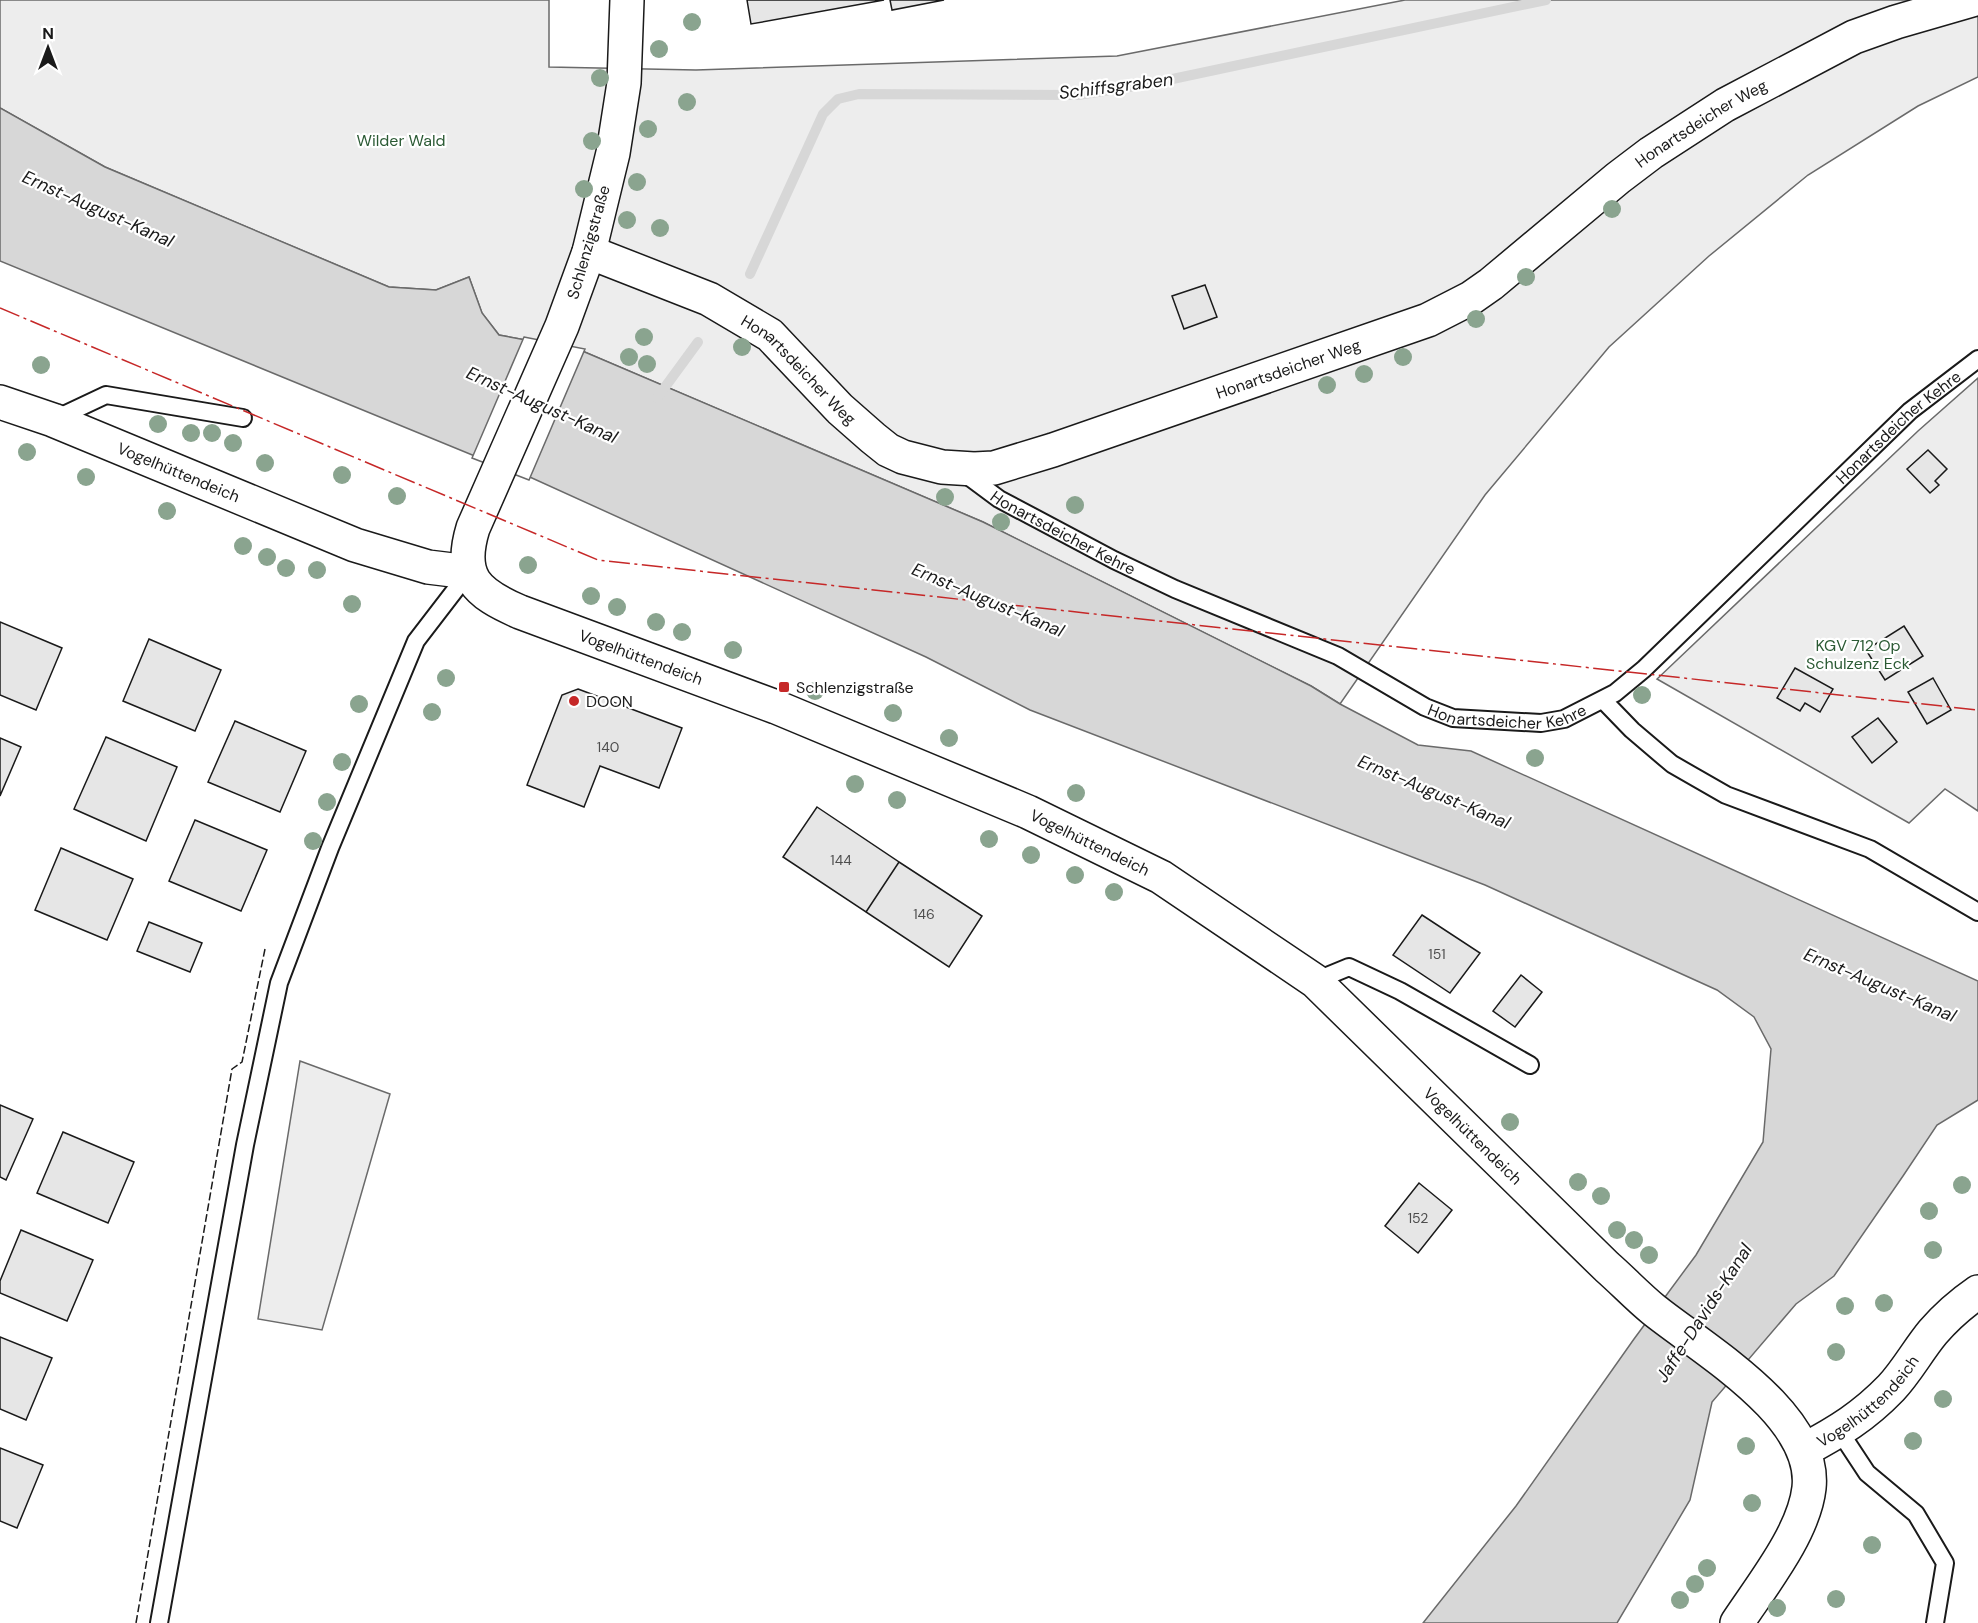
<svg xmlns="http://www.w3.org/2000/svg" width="1978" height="1623" viewBox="0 0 1978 1623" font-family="'DM Sans',sans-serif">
	<rect width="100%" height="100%" fill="#fff"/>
	<path fill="#ededed" stroke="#6a6a6a" stroke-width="1.5" d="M 0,0 L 549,0 L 549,67 L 696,70 L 1117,56 L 1405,0 L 1978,0 L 1978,77 L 1918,106 L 1808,175 L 1709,256 L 1609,347 L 1485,495 L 1340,704 L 1311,686 L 983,522 L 580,350 L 499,335 L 482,313 L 469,277 L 436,290 L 389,287 L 105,167 L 0,108 Z
		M 1978,378 L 1978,811 L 1945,789 L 1909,823 L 1657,679 L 1918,431 Z
		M 300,1061 L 390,1094 L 322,1330 L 258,1319 Z"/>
	<path fill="#d7d7d7" stroke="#6a6a6a" stroke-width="1.5" d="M 0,108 L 105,167 L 389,287 L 436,290 L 469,277 L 482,313 L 499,335 L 580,350 L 983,522 L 1311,686 L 1340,704 L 1418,745 L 1471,751 L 1978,981 L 1978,1100 L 1937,1125 L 1903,1176 L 1834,1276 L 1796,1304 L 1712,1402 L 1690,1500 L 1617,1623 L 1423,1623 L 1516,1506 L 1634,1339 L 1696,1255 L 1763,1142 L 1771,1049 L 1754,1017 L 1717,990 L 1485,885 L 1030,710 L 926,657 L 532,478 L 504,468 L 0,261 Z"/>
	<path fill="#fff" stroke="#6a6a6a" stroke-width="1.5" d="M 524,337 L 585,349 L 529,480 L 472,458 Z"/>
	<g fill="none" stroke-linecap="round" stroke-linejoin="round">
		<path stroke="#d7d7d7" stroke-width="10" d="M 750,274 L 823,114 L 838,99 L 859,94 L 1078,95 L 1149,84 L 1546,0
			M 657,398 L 698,342"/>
	</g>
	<path fill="#e6e6e6" stroke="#1a1a1a" stroke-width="1.5" d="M 747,0 L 884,0 L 751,24 Z
		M 890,0 L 944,0 L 892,10 Z
		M 1205,285 L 1217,317 L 1184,329 L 1172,296 Z
		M 1928,450 L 1947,469 L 1935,481 L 1939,485 L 1930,493 L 1907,469 Z
		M 0,622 L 62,648 L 36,710 L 0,695 Z
		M 1904,626 L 1923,656 L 1885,680 L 1866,650 Z
		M 149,639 L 221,670 L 195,731 L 123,701 Z
		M 1795,668 L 1833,689 L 1820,712 L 1805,703 L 1800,711 L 1777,698 Z
		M 1933,678 L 1951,710 L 1927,724 L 1908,692 Z
		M 578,689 L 682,728 L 659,788 L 600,766 L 584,807 L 527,785 L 562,695 Z
		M 1878,718 L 1897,742 L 1872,763 L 1852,737 Z
		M 235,721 L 306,751 L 280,812 L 208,782 Z
		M 106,737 L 177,767 L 146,841 L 74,809 Z
		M 0,738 L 21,747 L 0,796 Z
		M 817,807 L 899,862 L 866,912 L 783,857 Z
		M 195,820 L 267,850 L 241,911 L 169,881 Z
		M 61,848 L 133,879 L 107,940 L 35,910 Z
		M 899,862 L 982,916 L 949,967 L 866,912 Z
		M 1422,915 L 1480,953 L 1450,993 L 1393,955 Z
		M 149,922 L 202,943 L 190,972 L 137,951 Z
		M 1521,975 L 1542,992 L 1515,1027 L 1493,1011 Z
		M 0,1105 L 33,1119 L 6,1180 L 0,1177 Z
		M 63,1132 L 134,1162 L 108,1223 L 37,1193 Z
		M 1419,1183 L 1452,1210 L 1418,1253 L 1385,1226 Z
		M 21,1230 L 93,1260 L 67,1321 L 0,1293 L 0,1281 Z
		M 0,1337 L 52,1358 L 26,1420 L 0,1409 Z
		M 0,1448 L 43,1465 L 17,1528 L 0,1521 Z"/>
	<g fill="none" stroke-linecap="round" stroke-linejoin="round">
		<defs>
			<g id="lane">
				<path d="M 53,420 L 106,395 L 243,418"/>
				<path id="s1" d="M 964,473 L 999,499 L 1114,560 L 1175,589 L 1338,656 L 1425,707 L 1453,718 L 1541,723 L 1564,719 L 1615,693 L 1644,669 L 1910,411 L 1978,359"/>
				<path d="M 1603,700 L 1632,730 L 1672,764 L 1726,795 L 1870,849 L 1978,912"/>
				<path d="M 1315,981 L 1349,967 L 1400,991 L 1530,1065"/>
				<path d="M 1840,1432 L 1867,1473 L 1916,1514 L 1945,1563 L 1935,1623"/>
				<path d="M 159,1623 L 245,1145 L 279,983 L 330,848 L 416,641 L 469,572"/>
			</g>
			<g id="street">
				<path id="s2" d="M 589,252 L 709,299 L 770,335 L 840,409 L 873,438 L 888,450 L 903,457 L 942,467 L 974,469 L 994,468 L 1053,450 L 1428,320 L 1471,298 L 1491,284 L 1618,178 L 1651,153 L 1725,105 L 1854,37 L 1896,22 L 1972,0"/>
				<path id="s3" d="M 0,402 L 53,420 L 355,545 L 428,567 L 469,572"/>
				<path id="s4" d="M 1804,1450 C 1838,1432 1864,1416 1891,1388 C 1907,1371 1918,1350 1933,1332 C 1946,1317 1962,1303 1978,1292"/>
			</g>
			<g id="secondary">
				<path id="s5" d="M 627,0 L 624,83 L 613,153 L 589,252 L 562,326 L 473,528 C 458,577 476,593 520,612 L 776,707 L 1028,812 L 1161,877 L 1315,981 L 1607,1267 C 1623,1281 1638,1297 1654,1310 C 1704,1350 1817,1415 1809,1488 C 1804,1533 1762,1585 1737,1623"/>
			</g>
		</defs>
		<use href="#lane" stroke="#1a1a1a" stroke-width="20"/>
		<use href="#street" stroke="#1a1a1a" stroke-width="36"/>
		<use href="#secondary" stroke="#1a1a1a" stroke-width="36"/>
		<use href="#lane" stroke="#fff" stroke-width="16"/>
		<use href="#street" stroke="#fff" stroke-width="33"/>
		<use href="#secondary" stroke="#fff" stroke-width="33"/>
		<path stroke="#1a1a1a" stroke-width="1.5" stroke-dasharray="8 3" stroke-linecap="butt" d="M 136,1623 L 232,1069 L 242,1062 L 265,949"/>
		<path stroke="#c62828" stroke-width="1.5" stroke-dasharray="21 4.5 3 4.5" stroke-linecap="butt" d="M 0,308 L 598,560 L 1978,710"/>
	</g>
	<g fill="#8aa48f">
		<circle cx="692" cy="22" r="9"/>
		<circle cx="659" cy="49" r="9"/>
		<circle cx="600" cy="78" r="9"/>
		<circle cx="687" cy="102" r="9"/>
		<circle cx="648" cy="129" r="9"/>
		<circle cx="592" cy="141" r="9"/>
		<circle cx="637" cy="182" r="9"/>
		<circle cx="584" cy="189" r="9"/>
		<circle cx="1612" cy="209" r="9"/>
		<circle cx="627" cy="220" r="9"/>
		<circle cx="660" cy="228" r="9"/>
		<circle cx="1526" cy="277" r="9"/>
		<circle cx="1476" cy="319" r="9"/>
		<circle cx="644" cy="337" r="9"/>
		<circle cx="742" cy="347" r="9"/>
		<circle cx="629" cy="357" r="9"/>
		<circle cx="1403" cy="357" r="9"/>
		<circle cx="647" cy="364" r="9"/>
		<circle cx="41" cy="365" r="9"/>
		<circle cx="1364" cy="374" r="9"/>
		<circle cx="1327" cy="385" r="9"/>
		<circle cx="158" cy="424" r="9"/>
		<circle cx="191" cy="433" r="9"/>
		<circle cx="212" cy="433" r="9"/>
		<circle cx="233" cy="443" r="9"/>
		<circle cx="27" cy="452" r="9"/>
		<circle cx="265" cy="463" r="9"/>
		<circle cx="342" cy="475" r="9"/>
		<circle cx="86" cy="477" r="9"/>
		<circle cx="397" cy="496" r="9"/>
		<circle cx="945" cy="497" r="9"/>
		<circle cx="1075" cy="505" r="9"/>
		<circle cx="167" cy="511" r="9"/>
		<circle cx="1001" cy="522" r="9"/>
		<circle cx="243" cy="546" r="9"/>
		<circle cx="267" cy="557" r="9"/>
		<circle cx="528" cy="565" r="9"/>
		<circle cx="286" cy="568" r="9"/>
		<circle cx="317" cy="570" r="9"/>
		<circle cx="591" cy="596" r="9"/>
		<circle cx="352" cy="604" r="9"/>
		<circle cx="617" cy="607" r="9"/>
		<circle cx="656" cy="622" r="9"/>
		<circle cx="682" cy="632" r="9"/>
		<circle cx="733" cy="650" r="9"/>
		<circle cx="446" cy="678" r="9"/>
		<circle cx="815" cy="691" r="9"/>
		<circle cx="1642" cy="695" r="9"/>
		<circle cx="359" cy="704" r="9"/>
		<circle cx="432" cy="712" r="9"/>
		<circle cx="893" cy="713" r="9"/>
		<circle cx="949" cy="738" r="9"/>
		<circle cx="1535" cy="758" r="9"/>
		<circle cx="342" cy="762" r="9"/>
		<circle cx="855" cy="784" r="9"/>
		<circle cx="1076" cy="793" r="9"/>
		<circle cx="897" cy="800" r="9"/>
		<circle cx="327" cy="802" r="9"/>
		<circle cx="989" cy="839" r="9"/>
		<circle cx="313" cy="841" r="9"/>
		<circle cx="1031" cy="855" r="9"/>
		<circle cx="1075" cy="875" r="9"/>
		<circle cx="1114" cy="892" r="9"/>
		<circle cx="1510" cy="1122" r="9"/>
		<circle cx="1578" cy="1182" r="9"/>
		<circle cx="1962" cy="1185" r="9"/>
		<circle cx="1601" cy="1196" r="9"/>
		<circle cx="1929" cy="1211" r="9"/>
		<circle cx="1617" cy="1230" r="9"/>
		<circle cx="1634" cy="1240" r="9"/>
		<circle cx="1933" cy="1250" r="9"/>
		<circle cx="1649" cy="1255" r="9"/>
		<circle cx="1884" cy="1303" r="9"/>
		<circle cx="1845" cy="1306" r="9"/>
		<circle cx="1836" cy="1352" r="9"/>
		<circle cx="1943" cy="1399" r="9"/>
		<circle cx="1913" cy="1441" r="9"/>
		<circle cx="1746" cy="1446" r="9"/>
		<circle cx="1752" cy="1503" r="9"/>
		<circle cx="1872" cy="1545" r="9"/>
		<circle cx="1707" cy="1568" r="9"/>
		<circle cx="1695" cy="1584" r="9"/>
		<circle cx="1836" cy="1599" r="9"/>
		<circle cx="1680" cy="1600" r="9"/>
		<circle cx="1777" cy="1608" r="9"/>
	</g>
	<g fill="#c62828" stroke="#fff" stroke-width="2">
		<rect x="778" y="681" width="12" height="12" rx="3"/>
		<circle cx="574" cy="701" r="6"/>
	</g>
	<g text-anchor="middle" stroke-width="4.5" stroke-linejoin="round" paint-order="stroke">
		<g font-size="14" fill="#4d4d4d">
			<text x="608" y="752">140</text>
			<text x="841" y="865">144</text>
			<text x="924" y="919">146</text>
			<text x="1437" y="959">151</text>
			<text x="1418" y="1223">152</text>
		</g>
		<g font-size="16" fill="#1a1a1a" stroke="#fff">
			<text dy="6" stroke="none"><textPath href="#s2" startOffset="1270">Honartsdeicher Weg</textPath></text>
			<text transform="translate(588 242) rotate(-74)" y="6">Schlenzigstraße</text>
			<text dy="6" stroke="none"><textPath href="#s2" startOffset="784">Honartsdeicher Weg</textPath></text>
			<text dy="6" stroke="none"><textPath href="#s2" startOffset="244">Honartsdeicher Weg</textPath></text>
			<text dy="6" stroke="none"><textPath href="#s1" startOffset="1106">Honartsdeicher Kehre</textPath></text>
			<text dy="6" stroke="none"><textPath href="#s3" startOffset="192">Vogelhüttendeich</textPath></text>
			<text dy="6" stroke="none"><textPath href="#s1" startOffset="116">Honartsdeicher Kehre</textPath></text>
			<text dy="6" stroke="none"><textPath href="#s5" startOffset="795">Vogelhüttendeich</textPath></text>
			<text dy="6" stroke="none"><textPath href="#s1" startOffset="603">Honartsdeicher Kehre</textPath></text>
			<text dy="6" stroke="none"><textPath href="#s5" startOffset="1281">Vogelhüttendeich</textPath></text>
			<text dy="6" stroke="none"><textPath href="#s5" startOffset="1767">Vogelhüttendeich</textPath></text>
			<text dy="6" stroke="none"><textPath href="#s4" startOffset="81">Vogelhüttendeich</textPath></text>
		</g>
		<g font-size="16" fill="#2b5a34" stroke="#fff">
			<text x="401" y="146">Wilder Wald</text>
			<text x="1858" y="651">KGV 712 Op<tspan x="1858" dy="18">Schulzenz Eck</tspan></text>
		</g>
		<g font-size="16" fill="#1a1a1a" stroke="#fff" text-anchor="start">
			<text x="796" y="693">Schlenzigstraße</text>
			<text x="586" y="707">DOON</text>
		</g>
		<g font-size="18" font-style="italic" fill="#1a1a1a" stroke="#fff">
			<text transform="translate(1116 86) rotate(-7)" y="6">Schiffsgraben</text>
			<text transform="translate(98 209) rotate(24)" y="6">Ernst-August-Kanal</text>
			<text transform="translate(542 405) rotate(24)" y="6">Ernst-August-Kanal</text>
			<text transform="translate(988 600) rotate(23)" y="6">Ernst-August-Kanal</text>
			<text transform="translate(1434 792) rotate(23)" y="6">Ernst-August-Kanal</text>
			<text transform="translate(1880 985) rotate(23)" y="6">Ernst-August-Kanal</text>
			<text transform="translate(1704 1313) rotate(-57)" y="6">Jaffe-Davids-Kanal</text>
		</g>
	</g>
	<g transform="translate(48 48)" stroke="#ffffff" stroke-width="4.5" paint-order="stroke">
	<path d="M0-4.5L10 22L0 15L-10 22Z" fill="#1a1a1a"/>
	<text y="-9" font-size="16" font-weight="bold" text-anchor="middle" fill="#1a1a1a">N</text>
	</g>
</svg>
